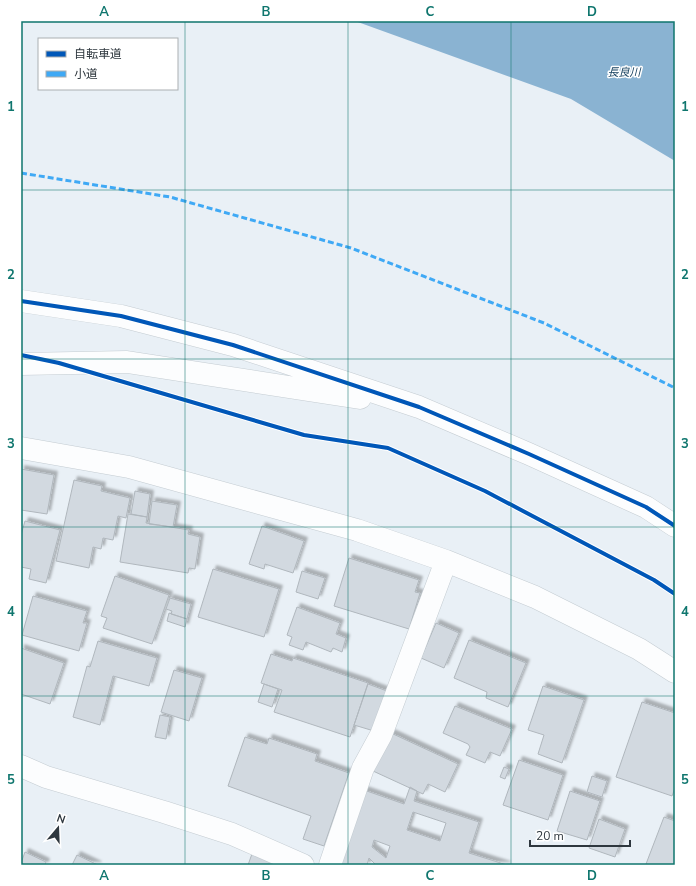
<svg xmlns="http://www.w3.org/2000/svg" width="696" height="886" viewBox="0 0 696 886" font-family="'Nunito Sans','Noto Sans JP',sans-serif">
	<defs>
		<filter id="shadow"><feDropShadow dx="3.5" dy="-3.5" stdDeviation="1" flood-color="#0004"/></filter>
	</defs>
	<rect width="100%" height="100%" fill="#e9f0f6"/>
	<path fill="#8ab3d2" d="M 355,21 L 675,21 L 675,161 L 571,99 Z"/>
	<path fill="#d2d9e0" stroke="#b0b7bd" fill-rule="evenodd" filter="url(#shadow)" d="M 21,469 L 54,475 L 47,514 L 21,510 Z
		M 74,480 L 102,486 L 101,491 L 130,498 L 126,518 L 118,516 L 113,540 L 103,538 L 101,549 L 93,547 L 89,568 L 56,561 Z
		M 135,491 L 150,494 L 147,517 L 131,514 Z
		M 152,501 L 177,505 L 173,527 L 149,524 Z
		M 128,514 L 147,517 L 146,523 L 189,530 L 188,534 L 200,537 L 195,569 L 189,568 L 188,573 L 120,562 Z
		M 25,521 L 60,530 L 46,583 L 29,579 L 31,569 L 21,567 L 21,535 Z
		M 262,526 L 304,541 L 293,573 L 265,564 L 264,569 L 249,564 Z
		M 349,558 L 419,580 L 415,592 L 420,593 L 409,629 L 334,606 Z
		M 213,569 L 279,589 L 264,637 L 198,617 Z
		M 302,571 L 325,578 L 318,599 L 296,592 Z
		M 115,576 L 169,595 L 152,644 L 103,628 L 107,618 L 101,616 Z
		M 33,596 L 87,611 L 83,623 L 87,623 L 79,651 L 22,635 Z
		M 170,598 L 191,604 L 187,619 L 171,614 L 172,611 L 166,609 Z
		M 297,607 L 340,623 L 336,634 L 346,638 L 342,652 L 333,648 L 331,652 L 306,642 L 303,650 L 289,645 L 292,637 L 287,635 Z
		M 169,613 L 187,619 L 185,627 L 167,621 Z
		M 436,623 L 459,633 L 444,668 L 421,658 Z
		M 469,640 L 526,663 L 508,707 L 486,698 L 487,692 L 454,678 Z
		M 98,641 L 157,658 L 149,686 L 113,676 L 100,725 L 73,717 L 87,666 L 90,667 Z
		M 21,648 L 64,663 L 50,704 L 21,694 Z
		M 271,654 L 292,661 L 293,658 L 368,683 L 350,737 L 274,712 L 282,690 L 261,683 Z
		M 174,670 L 202,678 L 189,721 L 161,712 Z
		M 264,684 L 278,689 L 272,707 L 258,702 Z
		M 368,684 L 387,691 L 374,731 L 354,725 Z
		M 543,686 L 584,700 L 562,763 L 538,754 L 544,735 L 528,730 Z
		M 642,702 L 675,713 L 675,788 L 672,796 L 616,777 Z
		M 455,706 L 512,729 L 500,756 L 490,752 L 485,763 L 466,755 L 470,747 L 468,744 L 443,733 Z
		M 160,715 L 170,717 L 166,739 L 155,737 Z
		M 391,733 L 458,764 L 445,792 L 428,784 L 423,794 L 373,771 Z
		M 245,737 L 267,744 L 269,738 L 317,754 L 315,761 L 349,773 L 324,846 L 303,839 L 311,816 L 228,786 Z
		M 519,760 L 563,775 L 548,820 L 503,805 Z
		M 504,767 L 509,769 L 505,779 L 500,777 Z
		M 592,776 L 607,781 L 602,797 L 587,792 Z
		M 410,787 L 417,791 L 414,801 L 479,822 L 469,853 L 507,865 L 376,865 L 369,858 L 367,865 L 340,865 L 364,790 L 404,804 ZM 413,812 L 446,823 L 440,841 L 407,830 ZM 374,840 L 390,846 L 386,858 L 372,847 Z
		M 570,791 L 600,801 L 587,840 L 557,831 Z
		M 664,817 L 675,821 L 675,865 L 650,865 L 646,864 Z
		M 599,819 L 625,829 L 615,857 L 589,848 Z
		M 253,851 L 286,865 L 248,865 Z
		M 25,852 L 46,862 L 45,865 L 25,865 L 21,863 Z
		M 77,855 L 98,865 L 72,865 Z"/>
	<g fill="none" stroke-linecap="round" stroke-linejoin="round">
		<defs>
			<path id="minor" d="M 21,301 L 121,316 L 233,345 L 419,407 L 529,454 L 646,507 L 675,526
				M 21,364 L 127,362 L 360,398
				M 21,448 L 129,467 L 357,530 L 446,561 L 535,597 L 639,649 L 675,672
				M 21,766 L 46,777 L 164,812 L 232,834 L 303,865
				M 330,865 L 363,768 L 381,735 L 446,561"/>
		</defs>
		<use href="#minor" stroke="#c4ccd2" stroke-width="23"/>
		<use href="#minor" stroke="#fcfdfe" stroke-width="22"/>
		<path stroke="#3fa9f5" stroke-width="3" stroke-dasharray="6 3" stroke-linecap="butt" d="M 21,173 L 170,197 L 351,248 L 544,323 L 675,388"/>
		<defs>
			<path id="cycleway" d="M 21,301 L 121,316 L 233,345 L 419,407 L 529,454 L 646,507 L 675,526
				M 21,355 L 59,363 L 304,435 L 388,448 L 485,491 L 654,580 L 675,594"/>
		</defs>
		<use href="#cycleway" stroke="#fff" stroke-width="6"/>
		<use href="#cycleway" stroke="#0057b8" stroke-width="4"/>
	</g>
	<path fill="none" stroke="#0f766e" stroke-width="1" stroke-opacity="0.55" d="M 185,21 L 185,865M 348,21 L 348,865M 511,21 L 511,865M 21,190 L 675,190M 21,359 L 675,359M 21,527 L 675,527M 21,696 L 675,696"/>
	<g text-anchor="middle" stroke-width="3" stroke-linejoin="round" paint-order="stroke">
		<g font-size="11" font-style="italic" fill="#174260" stroke="#fff">
			<text x="624" y="76">長良川</text>
		</g>
	</g>
	<rect width="696" height="886" fill="none" stroke="#ffffff" stroke-width="44"/>
	<rect x="38" y="38" width="140" height="52" fill="#ffffff" stroke="#abafb2"/>
	<rect x="46" y="51" width="20" height="6" fill="#0057b8" stroke="#abafb2"/>
	<text x="74" y="58" font-size="12" fill="#2e373e">自転車道</text>
	<rect x="46" y="71" width="20" height="6" fill="#3fa9f5" stroke="#abafb2"/>
	<text x="74" y="78" font-size="12" fill="#2e373e">小道</text>
	<g transform="translate(58 828) rotate(19)" stroke="#ffffff" stroke-width="3" paint-order="stroke">
	<path d="M0-3L7 15L0 10L-7 15Z" fill="#2e373e"/>
	<text y="-6" font-size="11" font-weight="bold" text-anchor="middle" fill="#2e373e">N</text>
	</g>
	<path d="M530 840v6h100v-6" fill="none" stroke="#2e373e" stroke-width="2"/>
	<text x="536" y="840" font-size="12" fill="#2e373e" stroke="#ffffff" stroke-width="3" paint-order="stroke">20 m</text>
	<rect x="22" y="22" width="652" height="842" fill="none" stroke="#0f766e" stroke-width="1.5"/>
	<g font-size="13" text-anchor="middle" font-weight="bold" fill="#0f766e">
		<text x="104" y="16">A</text>
		<text x="266" y="16">B</text>
		<text x="430" y="16">C</text>
		<text x="592" y="16">D</text>
		<text x="11" y="111">1</text>
		<text x="685" y="111">1</text>
		<text x="11" y="279">2</text>
		<text x="685" y="279">2</text>
		<text x="11" y="448">3</text>
		<text x="685" y="448">3</text>
		<text x="11" y="616">4</text>
		<text x="685" y="616">4</text>
		<text x="11" y="784">5</text>
		<text x="685" y="784">5</text>
		<text x="104" y="880">A</text>
		<text x="266" y="880">B</text>
		<text x="430" y="880">C</text>
		<text x="592" y="880">D</text>
	</g>
</svg>
